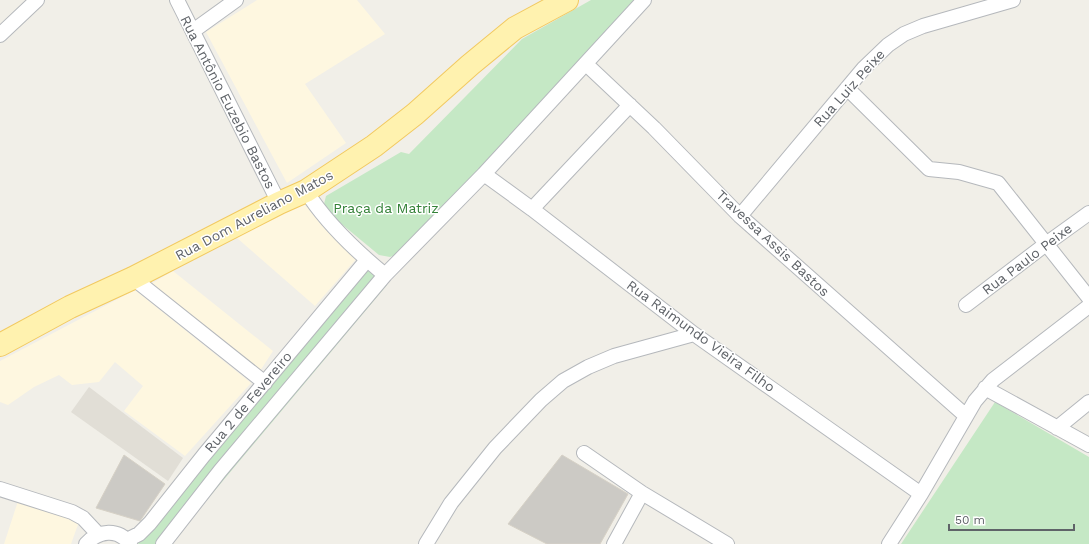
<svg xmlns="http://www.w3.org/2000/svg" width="1089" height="544" viewBox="0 0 1089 544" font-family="'Work Sans',sans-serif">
	<rect width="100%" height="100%" fill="#f1efe8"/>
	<path fill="#fef7e0" d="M 257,0 L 357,0 L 385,34 L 305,84 L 346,143 L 287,183 L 206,32 Z
		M 299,198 L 328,232 L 357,258 L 315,306 L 237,238 Z
		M 173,271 L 273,351 L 258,374 L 149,285 Z
		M 135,290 L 251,383 L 185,456 L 124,411 L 143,386 L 115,362 L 99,382 L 72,385 L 59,375 L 34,387 L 8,405 L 0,402 L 0,361 Z
		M 18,501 L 80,519 L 71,544 L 4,544 Z"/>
	<path fill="#e1ded6" d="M 89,387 L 183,458 L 168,481 L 71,412 Z"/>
	<path fill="#c5e8c5" d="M 591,0 L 636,0 L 586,62 L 395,255 L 390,257 L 379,255 L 327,212 L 324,204 L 326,196 L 401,152 L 409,154 L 522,39 Z
		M 362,264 L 387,285 L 170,544 L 139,544 L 132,539 Z
		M 995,402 L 1089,457 L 1089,544 L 901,544 Z"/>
	<path fill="#cccac5" stroke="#d6d1c6" d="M 124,455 L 165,484 L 140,521 L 96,508 Z
		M 562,455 L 628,494 L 600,544 L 547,544 L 508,524 Z"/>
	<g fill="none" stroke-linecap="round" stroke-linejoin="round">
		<defs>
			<path id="minor" d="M 177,0 L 279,203
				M 193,31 L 236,0
				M 0,35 L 37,0
				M 586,64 L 654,128 L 740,216 L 966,416
				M 847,88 L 929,169 L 959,172 L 998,183 L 1089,298
				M 484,174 L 532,209 L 694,334 L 921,494
				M 306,191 C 326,223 356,251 385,275 L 484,174 L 644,0
				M 532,209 L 630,105
				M 740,216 L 864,68 L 888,45 L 904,34 L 923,26 L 1013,0
				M 133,278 L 265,383
				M 966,305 L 1046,244 L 1089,213
				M 985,388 L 1089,445
				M 1057,428 L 1089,402
				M 584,453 L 642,493 L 727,544
				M 0,489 L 72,512 L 83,518 L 98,534
				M 127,540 L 139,534 L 150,523 L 204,455 L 367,260
				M 86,544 C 99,530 118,528 130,544
				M 163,544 L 220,471 L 385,275
				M 426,544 L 451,503 L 495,448 L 541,400 L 563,381 L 588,367 L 614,356 L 694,334
				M 614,544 L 642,493
				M 889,544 L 921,494 L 975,401 L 993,380 L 1089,306"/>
			<path id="primary" d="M 0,345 L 70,307 L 133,278 L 279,203 L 306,191 L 374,146 L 415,114 L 470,65 L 515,28 L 567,0"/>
		</defs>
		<use href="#minor" stroke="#b5b8bc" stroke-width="16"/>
		<use href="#primary" stroke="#f2c960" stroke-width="24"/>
		<use href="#minor" stroke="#fff" stroke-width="14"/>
		<use href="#primary" stroke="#fff2af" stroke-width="22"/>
	</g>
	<g text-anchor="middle" stroke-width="3" stroke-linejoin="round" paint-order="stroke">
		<g font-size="14" fill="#5f6368" stroke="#fff">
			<text transform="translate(849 88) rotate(-48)" y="5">Rua Luiz Peixe</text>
			<text transform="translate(228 102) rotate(63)" y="5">Rua Antônio Euzebio Bastos</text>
			<text transform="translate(254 215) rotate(-28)" y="5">Rua Dom Aureliano Matos</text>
			<text transform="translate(773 243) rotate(43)" y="5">Travessa Assis Bastos</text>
			<text transform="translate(1027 259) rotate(-37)" y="5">Rua Paulo Peixe</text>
			<text transform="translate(701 336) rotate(36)" y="5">Rua Raimundo Vieira Filho</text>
			<text transform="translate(248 402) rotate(-50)" y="5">Rua 2 de Fevereiro</text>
		</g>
		<g font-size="14" fill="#348238" stroke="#fff">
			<text x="386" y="213">Praça da Matriz</text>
		</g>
	</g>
	<path d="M949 524v6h125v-6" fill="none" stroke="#5f6368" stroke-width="2"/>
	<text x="955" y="524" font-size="12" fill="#5f6368" stroke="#ffffff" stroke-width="3" paint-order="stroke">50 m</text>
</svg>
